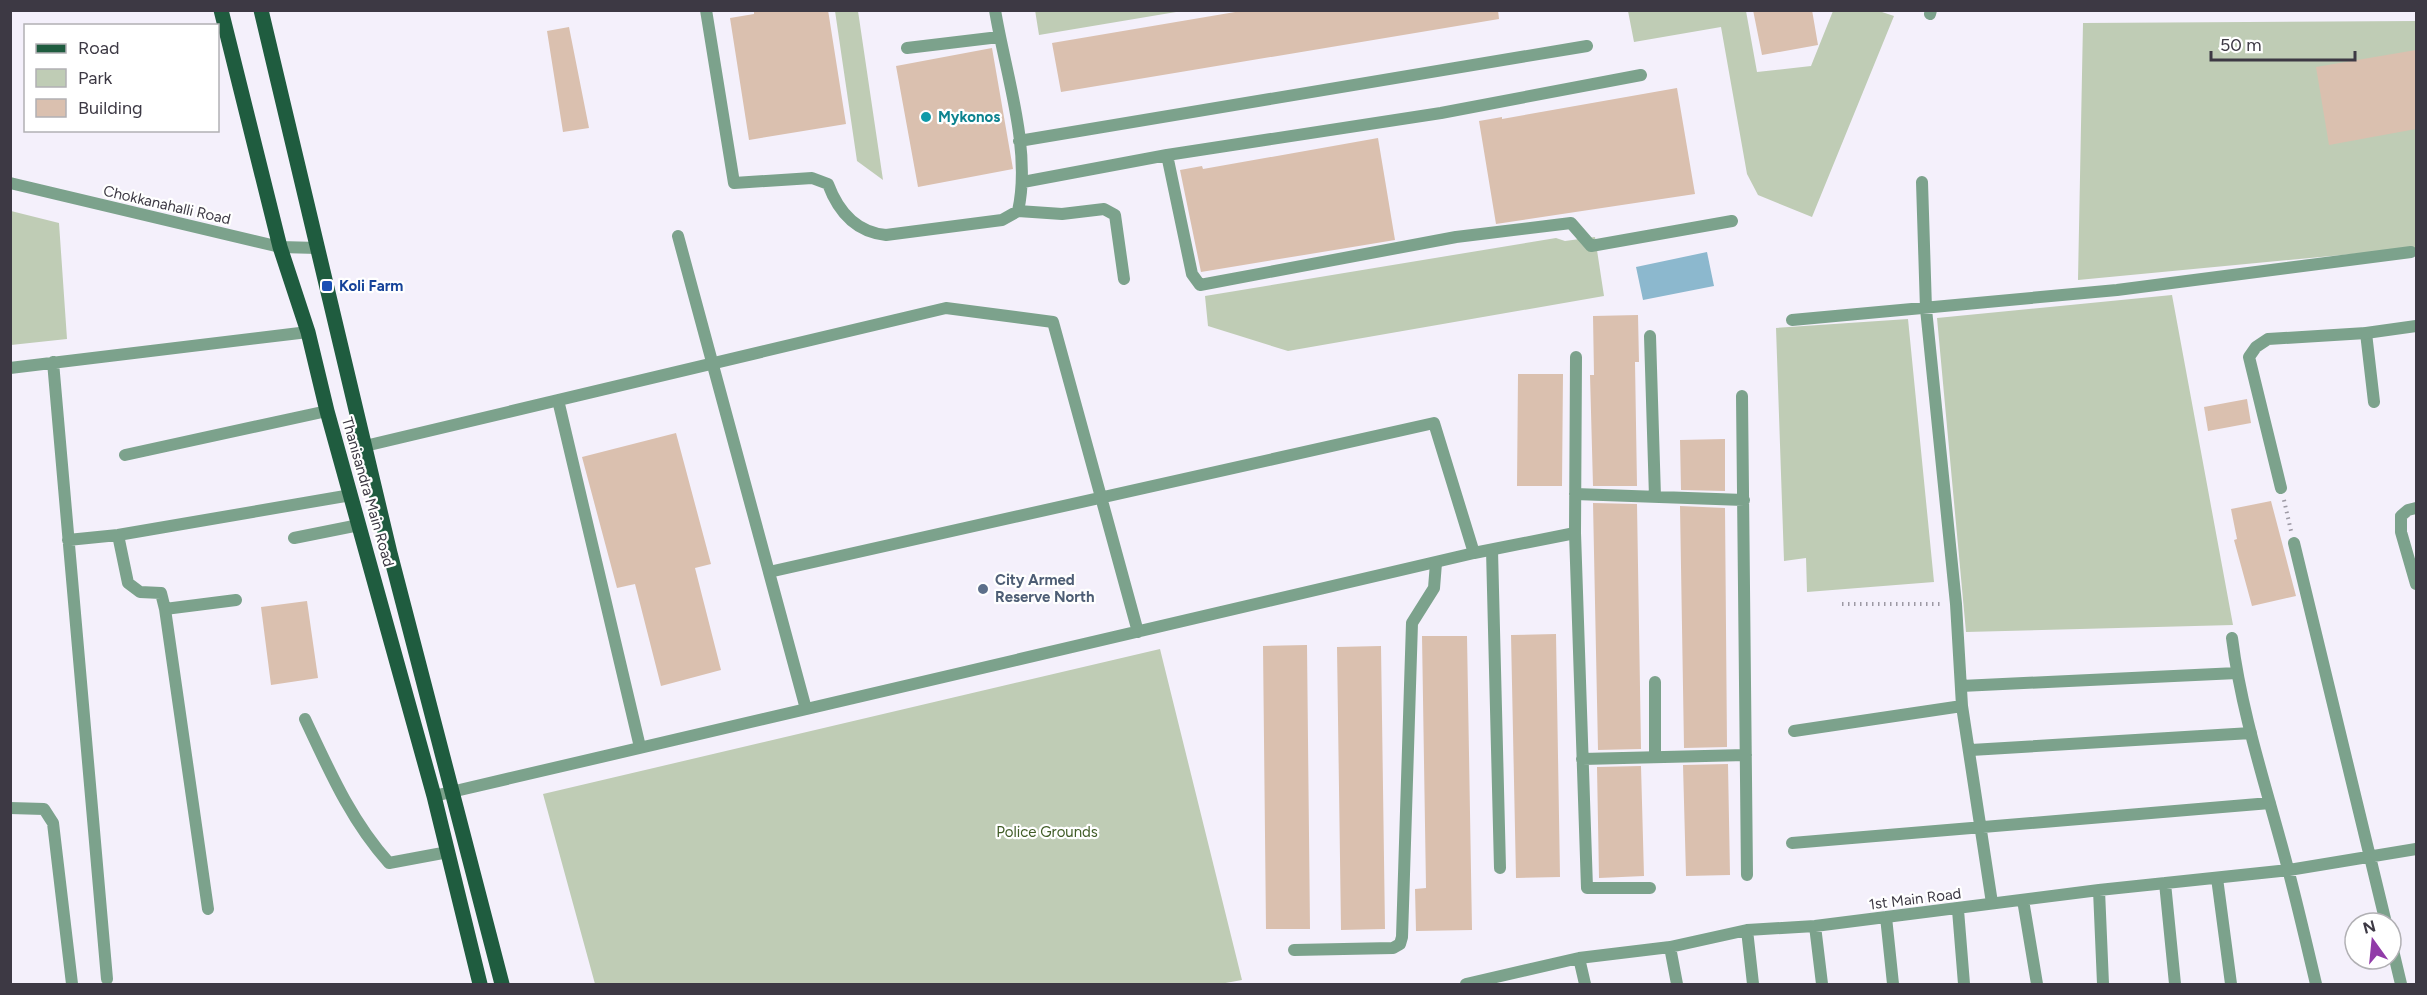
<svg xmlns="http://www.w3.org/2000/svg" width="2427" height="995" viewBox="0 0 2427 995" font-family="Figtree,sans-serif">
	<rect width="100%" height="100%" fill="#f4f0fb"/>
	<path fill="#bfccb5" d="M 1035,10 L 1182,10 L 1182,11 L 1039,35 Z
		M 835,11 L 858,11 L 883,180 L 857,161 Z
		M 1628,11 L 1746,11 L 1757,72 L 1811,66 L 1833,11 L 1879,11 L 1894,16 L 1812,217 L 1758,195 L 1747,174 L 1721,27 L 1634,42 Z
		M 2416,21 L 2416,248 L 2078,280 L 2083,23 Z
		M 11,211 L 59,223 L 67,339 L 11,345 Z
		M 1595,237 L 1604,296 L 1288,351 L 1208,326 L 1205,296 L 1556,238 L 1565,241 Z
		M 2172,295 L 2233,625 L 1966,632 L 1937,318 Z
		M 1908,319 L 1934,582 L 1807,592 L 1806,558 L 1784,561 L 1776,328 Z
		M 1160,649 L 1242,980 L 1220,984 L 595,984 L 543,794 Z"/>
	<path fill="#8cb8ce" d="M 1707,252 L 1714,286 L 1643,300 L 1636,267 Z"/>
	<path fill="#dac0af" d="M 754,10 L 828,10 L 846,124 L 749,140 L 730,18 L 754,14 Z
		M 1247,10 L 1498,10 L 1499,19 L 1061,92 L 1052,43 Z
		M 1753,10 L 1812,10 L 1818,45 L 1762,55 Z
		M 569,27 L 589,128 L 563,132 L 547,31 Z
		M 992,48 L 1013,169 L 918,187 L 896,66 Z
		M 2416,50 L 2416,129 L 2329,145 L 2316,67 Z
		M 1677,88 L 1695,194 L 1496,224 L 1479,121 L 1502,117 L 1502,119 Z
		M 1378,138 L 1395,240 L 1201,272 L 1180,170 L 1202,166 L 1203,169 Z
		M 1638,315 L 1639,362 L 1635,362 L 1637,486 L 1593,486 L 1590,375 L 1594,375 L 1593,316 Z
		M 1518,374 L 1563,374 L 1562,486 L 1517,486 Z
		M 2247,399 L 2251,423 L 2208,431 L 2204,407 Z
		M 676,433 L 711,564 L 695,568 L 721,670 L 661,686 L 635,584 L 617,588 L 582,457 Z
		M 1725,439 L 1725,491 L 1681,490 L 1680,440 Z
		M 2271,501 L 2296,596 L 2252,606 L 2234,540 L 2237,539 L 2231,509 Z
		M 1593,503 L 1637,504 L 1641,749 L 1598,750 Z
		M 1680,506 L 1725,508 L 1727,747 L 1684,748 Z
		M 307,601 L 318,678 L 271,685 L 261,607 Z
		M 1556,634 L 1560,877 L 1516,878 L 1511,635 Z
		M 1422,636 L 1467,636 L 1472,930 L 1416,931 L 1415,889 L 1426,888 Z
		M 1307,645 L 1310,929 L 1266,929 L 1263,646 Z
		M 1381,646 L 1385,929 L 1341,930 L 1337,647 Z
		M 1728,764 L 1730,875 L 1686,876 L 1683,765 Z
		M 1641,766 L 1644,876 L 1599,878 L 1597,767 Z"/>
	<g fill="none" stroke-linecap="round" stroke-linejoin="round">
		<path stroke="#9d99a4" stroke-width="4" stroke-dasharray="1.5 4.5" stroke-linecap="butt" d="M 2284,500 L 2291,531
			M 1842,604 L 1943,604"/>
		<path stroke="#7ca28c" stroke-width="12" d="M 678,236 L 806,709
			M 2366,333 L 2374,402
			M 558,400 L 640,747
			M 365,446 L 946,308 L 1053,322 L 1138,632
			M 294,538 L 359,525
			M 769,572 L 1434,423 L 1474,553
			M 305,719 C 329,770 351,821 389,863 L 448,852
			M 434,796 L 1474,553 L 1575,533"/>
		<path stroke="#7ca28c" stroke-width="12" d="M 706,10 L 734,183 L 812,178 L 828,184 C 838,211 855,232 886,235 L 1002,220 L 1018,211 C 1032,149 1005,72 995,10
			M 1930,14 L 1931,10
			M 907,48 L 999,37
			M 1019,141 L 1587,46
			M 1167,155 L 1441,113 L 1641,75
			M 1023,182 L 1167,155 L 1192,274 L 1200,285 L 1456,237 L 1571,223 L 1591,246 L 1732,221
			M 1922,182 L 1926,309 L 1956,604 L 1962,706 L 1992,903
			M 1018,211 L 1062,214 L 1104,209 L 1115,215 L 1124,279
			M 1792,320 L 2117,290 L 2411,252
			M 1650,336 L 1655,497
			M 1576,357 L 1575,533 L 1587,888 L 1650,888
			M 53,362 L 107,979
			M 10,368 L 308,332
			M 1742,396 L 1747,875
			M 125,455 L 327,411
			M 2281,488 L 2249,357 L 2256,347 L 2268,339 L 2366,333 L 2416,326
			M 1575,494 L 1744,500
			M 2416,508 L 2408,510 L 2401,516 L 2401,532 L 2416,584
			M 118,535 L 128,583 L 140,592 L 161,593 L 165,609
			M 68,540 L 118,535 L 351,495
			M 2294,543 L 2386,923
			M 1492,550 L 1500,868
			M 2232,638 C 2242,717 2268,792 2288,869 C 2298,907 2307,946 2316,984
			M 1655,682 L 1655,757
			M 1961,686 L 2237,673
			M 1794,731 L 1962,706
			M 1971,750 L 2251,733
			M 1582,759 L 1746,755
			M 10,808 L 44,809 L 53,823 L 72,984
			M 1792,843 L 2270,803
			M 2217,878 L 2231,984
			M 2165,883 L 2175,984
			M 2099,890 L 2103,984
			M 2023,900 L 2037,984
			M 208,909 L 165,609 L 236,600
			M 1958,910 L 1964,984
			M 1886,917 L 1893,984
			M 1815,926 L 1822,984
			M 1747,930 L 1753,984
			M 2391,942 L 2401,984
			M 1670,947 L 1677,984
			M 1294,950 L 1393,948 L 1400,944 L 1402,937 L 1412,623 L 1434,588 L 1436,563
			M 1579,958 L 1585,984
			M 1466,984 L 1579,958 L 1670,947 L 1747,930 L 1815,926 L 2099,890 L 2289,870 L 2416,849"/>
		<path stroke="#7ca28c" stroke-width="12" d="M 10,183 L 280,247 L 318,248"/>
		<path stroke="#1f5c3f" stroke-width="15" d="M 221,10 L 280,247 L 308,332 L 327,411 L 434,796 L 480,984
			M 261,10 L 390,553 L 502,984"/>
	</g>
	<circle fill="#0f9aa8" stroke="#fff" stroke-width="2" cx="926" cy="117" r="6"/>
	<rect fill="#1a4fb4" stroke="#fff" stroke-width="2" x="321" y="280" width="12" height="12" rx="3"/>
	<circle fill="#5c6f8a" stroke="#fff" stroke-width="2" cx="983" cy="589" r="6"/>
	<g text-anchor="middle" stroke-width="4.5" stroke-linejoin="round" paint-order="stroke">
		<g font-size="15" font-weight="bold" fill="#0d838f" stroke="#fff" text-anchor="start">
			<text x="938" y="122">Mykonos</text>
		</g>
		<g font-size="15" fill="#3d3944" stroke="#fff">
			<text transform="translate(167 205) rotate(13)" y="5">Chokkanahalli Road</text>
			<text transform="translate(368 492) rotate(74)" y="5">Thanisandra Main Road</text>
			<text transform="translate(1915 899) rotate(-7)" y="5">1st Main Road</text>
		</g>
		<g font-size="15" font-weight="bold" fill="#164399" stroke="#fff" text-anchor="start">
			<text x="339" y="291">Koli Farm</text>
		</g>
		<g font-size="15" font-weight="bold" fill="#4e5e75" stroke="#fff" text-anchor="start">
			<text x="995" y="585">City Armed<tspan x="995" dy="17">Reserve North</tspan></text>
		</g>
		<g font-size="15" fill="#415d28" stroke="#fff">
			<text x="1047" y="837">Police Grounds</text>
		</g>
	</g>
	<rect width="2427" height="995" fill="none" stroke="#3d3944" stroke-width="24"/>
	<rect x="24" y="24" width="195" height="108" fill="#ffffff" stroke="#b1b0b4" stroke-width="1.5"/>
	<rect x="36" y="44" width="30" height="9" fill="#1f5c3f" stroke="#b1b0b4" stroke-width="1.5"/>
	<text x="78" y="54" font-size="18" fill="#3d3944">Road</text>
	<rect x="36" y="69" width="30" height="18" fill="#bfccb5" stroke="#b1b0b4" stroke-width="1.5"/>
	<text x="78" y="84" font-size="18" fill="#3d3944">Park</text>
	<rect x="36" y="99" width="30" height="18" fill="#dac0af" stroke="#b1b0b4" stroke-width="1.5"/>
	<text x="78" y="114" font-size="18" fill="#3d3944">Building</text>
	<g transform="translate(2373 941) rotate(345)"><circle r="28" fill="#ffffff" stroke="#b1b0b4" stroke-width="1.5"/>
	<path d="M0-4.5L10 22L0 15L-10 22Z" fill="#913ba8"/>
	<text y="-9" font-size="16" font-weight="bold" text-anchor="middle" fill="#3d3944">N</text>
	</g>
	<path d="M2211 51v9h144v-9" fill="none" stroke="#3d3944" stroke-width="3"/>
	<text x="2220" y="51" font-size="18" fill="#3d3944" stroke="#ffffff" stroke-width="4.5" paint-order="stroke">50 m</text>
</svg>
